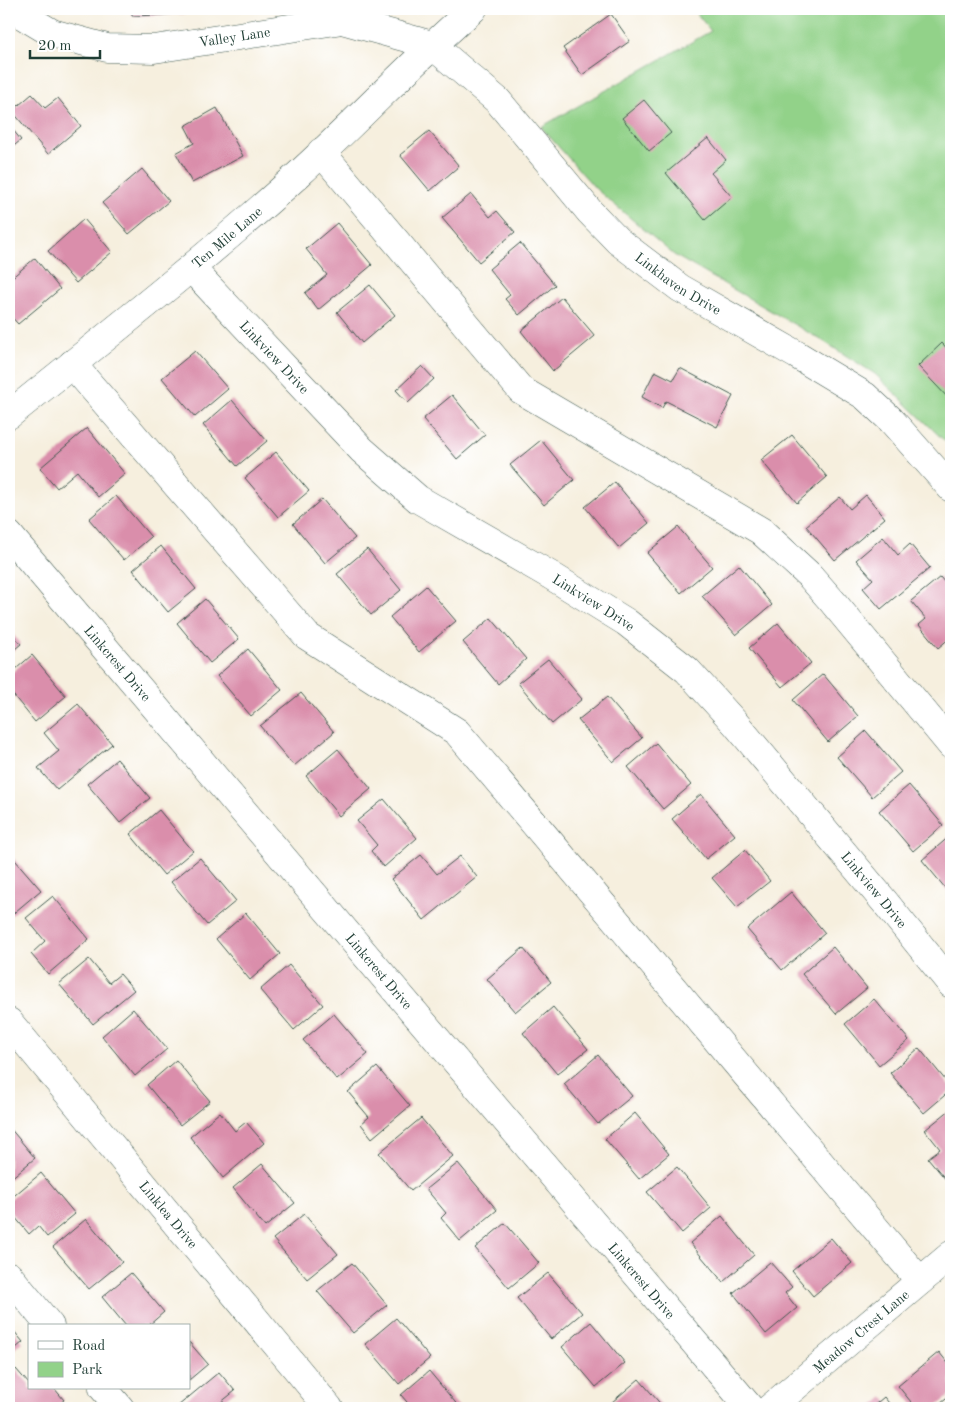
<svg xmlns="http://www.w3.org/2000/svg" width="960" height="1417" viewBox="0 0 960 1417" font-family="'Old Standard TT',serif">
	<rect width="100%" height="100%" fill="#fff"/>
	<filter id="ink" filterUnits="userSpaceOnUse"><feTurbulence type="fractalNoise" baseFrequency=".02" numOctaves="2"/><feDisplacementMap in="SourceGraphic" scale="10" xChannelSelector="R" yChannelSelector="G"/><feConvolveMatrix kernelMatrix="1 2 1 2 8 2 1 2 1" color-interpolation-filters="sRGB"/></filter>
	<filter id="wash" filterUnits="userSpaceOnUse"><feTurbulence type="fractalNoise" baseFrequency=".0096" numOctaves="4" result="noise"/><feDisplacementMap in="SourceGraphic" scale="20" xChannelSelector="R" yChannelSelector="G"/><feGaussianBlur stdDeviation="1.12" result="paint"/><feColorMatrix in="noise" values="0 0 0 0 0 0 0 0 0 0 0 0 0 0 0 0 0 1.4 0 .05"/><feComposite in="paint" operator="in"/></filter>
	<g filter="url(#wash)">
		<rect width="100%" height="100%" fill="#f6efde"/>
		<path fill="#92d289" stroke="#58885e" d="M 693,9 L 951,9 L 951,447 L 875,374 L 823,341 L 674,255 L 596,189 L 541,127 L 711,31 Z"/>
		<g id="blocks">
			<path fill="#da8eab" d="M 132,9 L 186,9 L 186,14 L 132,16 Z
				M 611,14 L 630,41 L 582,75 L 563,48 Z
				M 32,94 L 45,108 L 58,98 L 81,126 L 48,154 L 12,111 Z
				M 644,100 L 671,133 L 649,151 L 622,118 Z
				M 217,108 L 243,156 L 192,183 L 176,153 L 194,143 L 185,126 Z
				M 9,125 L 21,140 L 9,150 Z
				M 429,131 L 459,166 L 430,191 L 400,155 Z
				M 708,138 L 726,160 L 711,173 L 732,197 L 705,220 L 666,173 Z
				M 142,169 L 169,201 L 129,234 L 102,203 Z
				M 471,194 L 490,217 L 497,211 L 515,232 L 479,262 L 442,218 Z
				M 84,219 L 112,252 L 76,283 L 48,251 Z
				M 337,223 L 372,265 L 318,310 L 305,293 L 327,275 L 306,249 Z
				M 520,243 L 555,285 L 519,315 L 505,299 L 510,295 L 489,269 Z
				M 35,258 L 60,289 L 18,324 L 9,314 L 9,280 Z
				M 370,285 L 395,315 L 362,343 L 337,312 Z
				M 562,297 L 595,336 L 553,371 L 521,331 Z
				M 942,343 L 951,353 L 951,401 L 918,366 Z
				M 195,351 L 228,389 L 195,417 L 162,378 Z
				M 422,366 L 434,379 L 408,403 L 396,390 Z
				M 680,368 L 733,396 L 717,427 L 666,401 L 662,408 L 642,397 L 655,371 L 673,380 Z
				M 452,395 L 485,435 L 457,459 L 423,419 Z
				M 232,400 L 267,441 L 237,466 L 203,425 Z
				M 87,428 L 125,474 L 98,497 L 77,471 L 57,488 L 40,468 Z
				M 792,435 L 827,477 L 797,503 L 761,460 Z
				M 541,440 L 574,480 L 544,505 L 510,465 Z
				M 276,452 L 309,491 L 278,517 L 245,478 Z
				M 615,482 L 649,523 L 619,548 L 585,507 Z
				M 866,495 L 885,518 L 835,560 L 806,526 L 840,497 L 850,509 Z
				M 116,496 L 151,537 L 124,560 L 89,519 Z
				M 322,499 L 355,538 L 325,563 L 293,524 Z
				M 678,527 L 712,567 L 681,593 L 647,553 Z
				M 883,537 L 898,555 L 910,544 L 930,568 L 881,609 L 863,588 L 873,579 L 856,560 Z
				M 161,546 L 196,589 L 168,612 L 133,570 Z
				M 367,549 L 401,590 L 371,615 L 337,574 Z
				M 739,565 L 772,605 L 736,635 L 702,596 Z
				M 940,577 L 951,590 L 951,637 L 938,648 L 919,625 L 926,619 L 911,601 Z
				M 426,586 L 456,621 L 419,652 L 390,617 Z
				M 205,599 L 239,639 L 210,663 L 177,623 Z
				M 491,618 L 526,659 L 498,684 L 463,642 Z
				M 778,623 L 811,663 L 782,687 L 749,648 Z
				M 9,630 L 21,644 L 9,654 Z
				M 248,649 L 282,690 L 251,716 L 217,676 Z
				M 32,655 L 66,696 L 35,722 L 9,690 L 9,675 Z
				M 548,659 L 582,699 L 552,724 L 518,683 Z
				M 823,674 L 858,716 L 828,742 L 793,700 Z
				M 301,693 L 334,732 L 294,766 L 260,726 Z
				M 607,697 L 642,738 L 613,762 L 578,720 Z
				M 78,704 L 112,744 L 57,790 L 38,768 L 59,751 L 44,733 Z
				M 866,731 L 901,772 L 872,797 L 837,757 Z
				M 656,743 L 691,785 L 663,809 L 628,767 Z
				M 338,749 L 371,789 L 339,816 L 306,776 Z
				M 117,759 L 150,798 L 120,823 L 87,784 Z
				M 909,785 L 943,825 L 913,851 L 879,811 Z
				M 701,794 L 735,835 L 706,859 L 672,819 Z
				M 384,799 L 417,838 L 384,867 L 371,851 L 377,845 L 357,821 Z
				M 159,810 L 193,851 L 164,875 L 130,834 Z
				M 951,835 L 951,895 L 922,860 Z
				M 745,850 L 770,881 L 737,907 L 712,878 Z
				M 9,853 L 41,890 L 9,917 Z
				M 421,855 L 437,874 L 460,856 L 477,877 L 424,920 L 391,879 Z
				M 200,858 L 236,901 L 207,925 L 171,882 Z
				M 791,892 L 825,933 L 782,970 L 747,929 Z
				M 53,896 L 89,939 L 48,974 L 31,954 L 45,941 L 26,918 Z
				M 246,913 L 280,954 L 250,980 L 216,939 Z
				M 833,947 L 867,988 L 836,1014 L 802,974 Z
				M 523,948 L 551,982 L 515,1012 L 487,979 Z
				M 89,959 L 109,983 L 120,974 L 134,990 L 93,1024 L 59,984 Z
				M 289,965 L 323,1005 L 294,1030 L 260,990 Z
				M 874,999 L 909,1040 L 879,1065 L 845,1024 Z
				M 553,1007 L 588,1049 L 557,1074 L 523,1033 Z
				M 133,1009 L 167,1049 L 135,1076 L 102,1036 Z
				M 334,1014 L 368,1054 L 337,1080 L 303,1040 Z
				M 919,1048 L 951,1087 L 951,1090 L 924,1113 L 890,1073 Z
				M 598,1055 L 632,1096 L 598,1124 L 564,1084 Z
				M 176,1060 L 210,1101 L 180,1125 L 147,1085 Z
				M 377,1067 L 410,1106 L 372,1138 L 361,1124 L 369,1117 L 348,1092 Z
				M 951,1109 L 951,1178 L 947,1181 L 928,1158 L 940,1149 L 925,1130 Z
				M 220,1112 L 235,1131 L 246,1122 L 264,1143 L 223,1178 L 190,1137 Z
				M 635,1113 L 669,1154 L 639,1179 L 605,1139 Z
				M 421,1118 L 453,1156 L 411,1191 L 379,1153 Z
				M 9,1127 L 35,1158 L 9,1180 Z
				M 458,1163 L 497,1210 L 460,1241 L 441,1218 L 446,1213 L 426,1189 Z
				M 262,1164 L 295,1203 L 265,1227 L 233,1188 Z
				M 677,1167 L 711,1208 L 682,1233 L 647,1192 Z
				M 41,1173 L 75,1214 L 47,1237 L 38,1226 L 29,1234 L 9,1210 L 9,1200 Z
				M 304,1214 L 338,1254 L 307,1279 L 273,1239 Z
				M 722,1216 L 754,1255 L 723,1282 L 690,1243 Z
				M 86,1219 L 122,1262 L 89,1289 L 53,1247 Z
				M 505,1223 L 539,1263 L 509,1288 L 475,1248 Z
				M 831,1238 L 852,1263 L 813,1296 L 792,1271 Z
				M 770,1262 L 792,1287 L 785,1293 L 797,1308 L 766,1334 L 733,1293 Z
				M 352,1263 L 387,1305 L 353,1333 L 317,1291 Z
				M 131,1273 L 164,1312 L 148,1326 L 126,1326 L 102,1297 Z
				M 548,1273 L 582,1313 L 551,1339 L 517,1298 Z
				M 396,1318 L 430,1358 L 399,1384 L 365,1344 Z
				M 591,1322 L 625,1363 L 596,1387 L 562,1347 Z
				M 9,1325 L 23,1342 L 9,1354 Z
				M 189,1342 L 208,1364 L 189,1380 Z
				M 939,1352 L 951,1367 L 951,1395 L 935,1408 L 916,1408 L 898,1386 Z
				M 16,1369 L 29,1384 L 29,1388 L 54,1388 L 64,1400 L 54,1408 L 9,1408 L 9,1375 Z
				M 429,1371 L 460,1408 L 412,1408 L 401,1395 Z
				M 219,1372 L 235,1391 L 220,1403 L 224,1408 L 179,1408 L 178,1406 Z
				M 639,1379 L 664,1408 L 605,1408 Z
				M 884,1397 L 893,1408 L 871,1408 Z"/>
		</g>
	</g>
	<g filter="url(#ink)">
		<use href="#blocks" fill-opacity="0" stroke="#3f584e" stroke-width="1"/>
		<g fill="none" stroke-linecap="round" stroke-linejoin="round">
			<defs>
				<g id="minor">
					<path id="s1" d="M 12,9 L 52,33 L 107,48 L 154,49 L 342,20 L 432,45 L 498,101 L 590,212 L 618,241 L 680,288 L 797,355 L 865,396 L 891,420 L 951,488"/>
					<path d="M 321,152 L 521,390 L 761,531 L 810,576 L 832,601 L 951,745"/>
					<path id="s2" d="M 191,268 L 362,450 L 418,499 L 550,575 L 626,622 L 687,670 L 735,723 L 884,901 L 951,984"/>
					<path d="M 72,364 L 307,636 L 457,732 L 920,1281"/>
					<path id="s3" d="M 9,415 C 107,336 207,258 300,173 C 359,119 413,61 473,9"/>
					<path id="s4" d="M 9,535 L 750,1408"/>
					<path id="s5" d="M 9,1022 L 329,1408"/>
					<path d="M 9,1276 L 50,1326"/>
					<path d="M 103,1388 L 120,1408"/>
					<path id="s6" d="M 770,1408 L 951,1255"/>
				</g>
			</defs>
			<use href="#minor" stroke="#3f584e" stroke-width="29"/>
			<use href="#minor" stroke="#fff" stroke-width="28"/>
		</g>
	</g>
	<g text-anchor="middle" stroke-width="4" stroke-linejoin="round" paint-order="stroke">
		<g font-size="14" fill="#1f3d34" stroke="#fff">
			<text dy="5" stroke="none"><textPath href="#s1" startOffset="232">Valley Lane</textPath></text>
			<text dy="5" stroke="none"><textPath href="#s3" startOffset="281">Ten Mile Lane</textPath></text>
			<text dy="5" stroke="none"><textPath href="#s1" startOffset="779">Linkhaven Drive</textPath></text>
			<text dy="5" stroke="none"><textPath href="#s2" startOffset="122">Linkview Drive</textPath></text>
			<text dy="5" stroke="none"><textPath href="#s2" startOffset="528">Linkview Drive</textPath></text>
			<text dy="5" stroke="none"><textPath href="#s4" startOffset="168">Linkcrest Drive</textPath></text>
			<text dy="5" stroke="none"><textPath href="#s2" startOffset="932">Linkview Drive</textPath></text>
			<text dy="5" stroke="none"><textPath href="#s4" startOffset="572">Linkcrest Drive</textPath></text>
			<text dy="5" stroke="none"><textPath href="#s5" startOffset="250">Linklea Drive</textPath></text>
			<text dy="5" stroke="none"><textPath href="#s4" startOffset="978">Linkcrest Drive</textPath></text>
			<text dy="5" stroke="none"><textPath href="#s6" startOffset="119">Meadow Crest Lane</textPath></text>
		</g>
	</g>
	<rect width="960" height="1417" fill="none" stroke="#fff" stroke-width="30"/>
	<rect x="28" y="1324" width="162" height="65" fill="#ffffff" stroke="#a5b1ae"/>
	<rect x="38" y="1341" width="25" height="8" fill="#ffffff" stroke="#a5b1ae"/>
	<text x="72" y="1350" font-size="15" fill="#1f3d34">Road</text>
	<rect x="38" y="1362" width="25" height="15" fill="#92d289" stroke="#a5b1ae"/>
	<text x="72" y="1374" font-size="15" fill="#1f3d34">Park</text>
	<path d="M30 50v8h70v-8" fill="none" stroke="#1f3d34" stroke-width="2.5"/>
	<text x="38" y="50" font-size="15" fill="#1f3d34" stroke="#ffffff" stroke-width="4" paint-order="stroke">20 m</text>
</svg>
